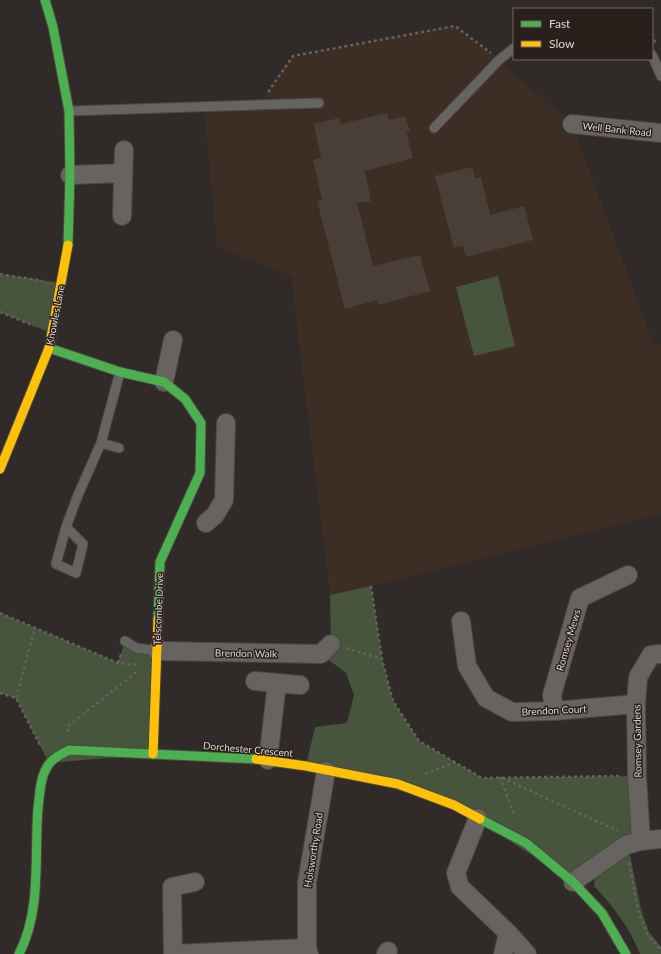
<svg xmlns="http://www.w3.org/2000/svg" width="661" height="954" viewBox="0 0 661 954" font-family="Lato,sans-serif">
	<rect width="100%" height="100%" fill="#302b28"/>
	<path fill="#3c2e25" d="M 455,26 L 492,54 L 572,124 L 654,345 L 661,344 L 661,513 L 371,586 L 330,595 L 291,276 L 217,247 L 204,107 L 259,104 L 293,56 Z"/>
	<path fill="#46553c" d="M 0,274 L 61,283 L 51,333 L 0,312 Z
		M 498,276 L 515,346 L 474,356 L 456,287 Z
		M 371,586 L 382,659 L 393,701 L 419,741 L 482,778 L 637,776 L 641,841 L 573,882 L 454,805 L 306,766 L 315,727 L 347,723 L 354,695 L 346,673 L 321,654 L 331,644 L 330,595 Z
		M 0,613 L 118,663 L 125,641 L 157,651 L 153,754 L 49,763 L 16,698 L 0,693 Z
		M 630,855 L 641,909 L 649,932 L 661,947 L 661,954 L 640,954 C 630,928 613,906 594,886 L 595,877 L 621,858 Z"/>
	<path fill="#4a3f37" d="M 387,113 L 389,120 L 405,116 L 410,131 L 406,131 L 413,158 L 365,171 L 371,201 L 357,203 L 373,266 L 420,255 L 430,291 L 378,305 L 377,300 L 345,309 L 317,201 L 322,200 L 313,160 L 321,158 L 314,124 L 339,118 L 341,124 Z
		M 472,167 L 475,178 L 481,177 L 490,215 L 524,206 L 533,240 L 466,257 L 463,245 L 454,248 L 435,176 Z"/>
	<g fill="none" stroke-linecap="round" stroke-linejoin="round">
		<defs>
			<path id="lane" d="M 652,55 L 661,76
				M 69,111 L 319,103
				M 434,128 L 499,60 L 514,48
				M 101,443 L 119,448
				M 66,527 L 83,544 L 76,573 L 56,564 L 66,527 L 78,495 L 101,443 L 120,372
				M 125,641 L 136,648 L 157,651"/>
			<path id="street" d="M 572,124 L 661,133
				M 70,175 L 123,173
				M 122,216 L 124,150
				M 164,382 L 173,340
				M 206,523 L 215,515 L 224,500 L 226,423
				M 461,621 L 467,666 L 486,698 L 512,712 L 554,711 L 636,704
				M 157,651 L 321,654 L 331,644
				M 255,681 L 300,685
				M 554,711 L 552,695 L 580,598 L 628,575
				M 268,760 L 277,683
				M 478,818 L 456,873 L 460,887 L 508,933 L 527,954
				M 641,841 L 637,776 L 636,704 L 638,677 L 651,655 L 661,654
				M 573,882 L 626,845 L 641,841 L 661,839
				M 173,954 L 307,948
				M 173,954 L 172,887 L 195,882
				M 309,954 L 307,948 L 307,882 L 326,771
				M 386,954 L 388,951
				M 503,954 L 508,933"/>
			<path id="fast" d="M 45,0 L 53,27 L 69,111 L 70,175 L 68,245
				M 49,348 L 120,372 L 164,382 L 185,399 L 201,423 L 200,473 L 160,562 L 158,619
				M 480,819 L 526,843 L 573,882 L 602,913 L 626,954
				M 19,954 C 42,909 34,857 38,808 C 40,793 40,776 49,764 C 54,757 62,754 69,750 L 256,759"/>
			<path id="slow" d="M 0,469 L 49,348 L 68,245
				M 153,754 L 158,619
				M 256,759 L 306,766 L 398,784 L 454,805 L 480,819"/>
		</defs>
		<use href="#lane" stroke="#4b4743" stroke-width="11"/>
		<use href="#street" stroke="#4b4743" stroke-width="20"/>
		<use href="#fast" stroke="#4b4743" stroke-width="11"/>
		<use href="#slow" stroke="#4b4743" stroke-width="11"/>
		<path stroke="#65615f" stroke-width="2.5" stroke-dasharray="3 3" stroke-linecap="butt" d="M 652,34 L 656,45
			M 268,92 L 293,56 L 455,26 L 491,53
			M 0,274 L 43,281
			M 0,312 L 34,326
			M 371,586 L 382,659 L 393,701 L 419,741 L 482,778 L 621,776
			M 0,613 L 118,663 L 138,665
			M 346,648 L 382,659
			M 118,663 L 122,652
			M 0,693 L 16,698 L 41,747
			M 16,698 L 35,628
			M 68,732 L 68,726 L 138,671
			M 425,774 L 456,762
			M 500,777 L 515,816
			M 502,778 L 618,831
			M 629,863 L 638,910 L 647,934 L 661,950"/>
		<use href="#lane" stroke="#666361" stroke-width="9"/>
		<use href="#street" stroke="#666361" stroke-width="18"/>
		<use href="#fast" stroke="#4caf50" stroke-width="9"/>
		<use href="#slow" stroke="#ffc107" stroke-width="9"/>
	</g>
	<g text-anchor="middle" stroke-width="3" stroke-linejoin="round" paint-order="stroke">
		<g font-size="10" fill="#ddd7d3" stroke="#29201b">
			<text transform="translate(617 129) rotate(6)" y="4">Well Bank Road</text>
			<text transform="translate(55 315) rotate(-79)" y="4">Knowles Lane</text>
			<text transform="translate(158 609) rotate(-88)" y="4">Telscombe Drive</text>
			<text transform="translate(568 640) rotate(-74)" y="4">Romsey Mews</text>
			<text transform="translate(246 653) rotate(1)" y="4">Brendon Walk</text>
			<text transform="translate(554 710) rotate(-3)" y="4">Brendon Court</text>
			<text transform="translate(637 741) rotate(-91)" y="4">Romsey Gardens</text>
			<text transform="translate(248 749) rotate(5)" y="4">Dorchester Crescent</text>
			<text transform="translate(313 850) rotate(-81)" y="4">Holsworthy Road</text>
		</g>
	</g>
	<rect x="513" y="8" width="140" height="52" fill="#29201b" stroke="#716965"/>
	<rect x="521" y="21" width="20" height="6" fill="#4caf50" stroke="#716965"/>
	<text x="549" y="28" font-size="12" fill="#ddd7d3">Fast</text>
	<rect x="521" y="41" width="20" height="6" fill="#ffc107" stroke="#716965"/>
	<text x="549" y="48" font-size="12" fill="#ddd7d3">Slow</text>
</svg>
